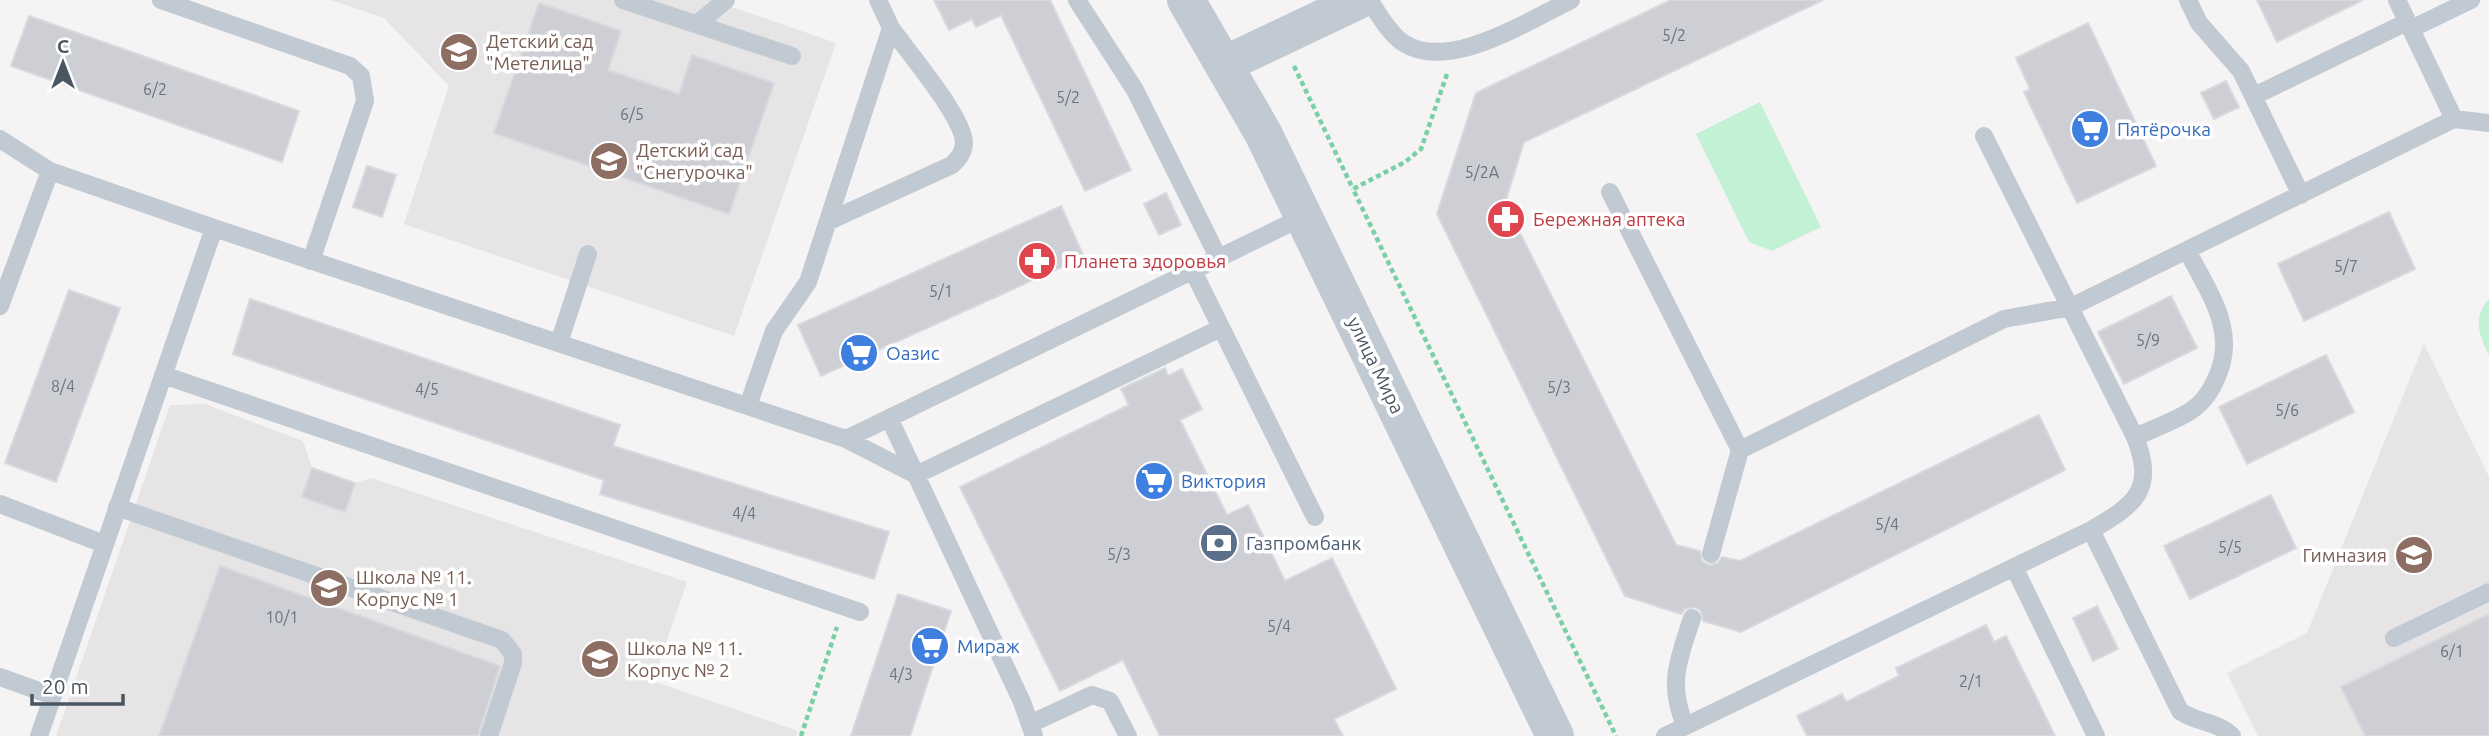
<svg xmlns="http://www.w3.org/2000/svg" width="2489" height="736" viewBox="0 0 2489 736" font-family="Ubuntu,sans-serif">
	<rect width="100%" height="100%" fill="#f5f3f3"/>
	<path fill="#e6e4e5" d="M 331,0 L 712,0 L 836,43 L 734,336 L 404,224 L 449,86 L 384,18 Z
		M 2424,344 L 2489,477 L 2489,736 L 2258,736 L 2227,673 L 2307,633 Z
		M 205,404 L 303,441 L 312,468 L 355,483 L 371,478 L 687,582 L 653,681 L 798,731 L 796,736 L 56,736 L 170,405 Z"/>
	<path fill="#c3f1d5" d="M 1760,102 L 1821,227 L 1772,251 L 1749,242 L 1696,134 Z
		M 2489,299 L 2489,355 C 2479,334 2472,318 2489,299 Z"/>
	<path fill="#cdcfd5" stroke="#d7d9de" stroke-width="2" d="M 934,0 L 1050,0 L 1131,170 L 1085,191 L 1001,15 L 976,27 L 972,19 L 949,30 Z
		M 1671,0 L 1823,0 L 1524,142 L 1505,203 L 1676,545 L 1700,551 L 1702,561 L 1709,565 L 1718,563 L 1722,557 L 1740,561 L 2039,415 L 2065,470 L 1741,632 L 1703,621 L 1701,611 L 1695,607 L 1685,609 L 1681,614 L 1625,596 L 1437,214 L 1476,93 Z
		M 2257,0 L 2363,0 L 2277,42 Z
		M 539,3 L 621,31 L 608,70 L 679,94 L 692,55 L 774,83 L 729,214 L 494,133 Z
		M 29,16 L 299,111 L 282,162 L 11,66 Z
		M 2088,23 L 2156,166 L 2077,203 L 2024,92 L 2030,89 L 2016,58 Z
		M 2226,81 L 2239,107 L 2214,119 L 2201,93 Z
		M 367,166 L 396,175 L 382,217 L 353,207 Z
		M 1166,193 L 1181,225 L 1159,235 L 1144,204 Z
		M 1061,206 L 1084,257 L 821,376 L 798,325 Z
		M 2389,212 L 2415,269 L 2304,321 L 2278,264 Z
		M 69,290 L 120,308 L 56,482 L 5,463 Z
		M 2171,296 L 2197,348 L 2124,384 L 2098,332 Z
		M 250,299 L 620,425 L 613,446 L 889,532 L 874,579 L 600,494 L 604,480 L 233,354 Z
		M 2326,355 L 2354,412 L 2247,464 L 2219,407 Z
		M 1165,368 L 1168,376 L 1182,369 L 1202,409 L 1180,420 L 1227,515 L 1248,505 L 1285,581 L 1332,558 L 1396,689 L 1334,719 L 1343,736 L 1160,736 L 1123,660 L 1060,691 L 960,487 L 1129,405 L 1121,389 Z
		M 312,468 L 355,483 L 345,512 L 302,497 Z
		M 2271,495 L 2296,548 L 2190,599 L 2164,546 Z
		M 220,566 L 500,666 L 478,736 L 159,736 Z
		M 898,594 L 951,611 L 910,736 L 851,736 Z
		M 2097,606 L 2118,649 L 2093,661 L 2073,618 Z
		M 2489,614 L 2489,736 L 2365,736 L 2341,687 Z
		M 1986,625 L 1994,642 L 2006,636 L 2055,736 L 1807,736 L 1797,716 L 1842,694 L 1846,702 L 1899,676 L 1896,668 Z"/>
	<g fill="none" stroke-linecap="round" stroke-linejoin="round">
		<path stroke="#7ad0a6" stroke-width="4.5" stroke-dasharray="5 3.5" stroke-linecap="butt" d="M 1294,66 L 1353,189
			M 1447,74 L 1421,149 L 1405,162 L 1353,189 L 1616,736
			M 801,736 L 837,627"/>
		<path stroke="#c1cad2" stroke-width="18" d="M 161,0 L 350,66 L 361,76 L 365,101 L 311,261
			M 623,0 L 792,56
			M 1077,0 L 1135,90 L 1219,259
			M 1369,0 C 1379,14 1388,32 1402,42 C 1447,74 1529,20 1571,0
			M 2188,0 L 2199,23 L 2241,71 L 2301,195
			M 2397,0 L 2454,119
			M 697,24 L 726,0
			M 2411,29 L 2471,0
			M 2254,96 L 2407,22
			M 0,139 L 50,171 L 214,228 L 39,736
			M 1610,192 L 1740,450 L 1711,554
			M 829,221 L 952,165 C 959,158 964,152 964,142 C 962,115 908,52 891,28
			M 214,228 L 846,439 L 916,475 L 1022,702 L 1034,736
			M 1193,271 L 1315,517
			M 0,306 L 50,171
			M 559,343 L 588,254
			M 163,375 L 860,612
			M 748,406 L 774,331 L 808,282 L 891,28 L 878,0
			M 889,418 L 916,475 L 1221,328
			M 2135,437 C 2153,429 2172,422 2189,412 C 2202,404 2210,393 2216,379 C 2239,331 2208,292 2187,250
			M 846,439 L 1303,217
			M 1740,450 L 2004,319 L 2071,307 L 2454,119 L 2489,123
			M 0,504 L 104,544
			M 117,507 L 502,640 L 513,654 L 513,663 L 489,736
			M 2091,530 L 2180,711 C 2196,723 2218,721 2232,736
			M 2014,567 L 2096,736
			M 2394,638 L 2489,592
			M 0,677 L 53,696
			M 1030,724 L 1092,695 L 1110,701 L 1128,736
			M 1685,725 C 1667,683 1679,659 1692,618
			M 1665,736 L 2091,530 C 2135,505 2156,490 2135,437 L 1984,136"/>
		<path stroke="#c1cad2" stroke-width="37" d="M 1225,64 L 1360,0"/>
		<path stroke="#c1cad2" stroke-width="38" d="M 1186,0 L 1263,133 L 1555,736"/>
	</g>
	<defs>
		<symbol id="school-disc" viewBox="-11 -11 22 22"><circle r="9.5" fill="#8d6e63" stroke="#fff"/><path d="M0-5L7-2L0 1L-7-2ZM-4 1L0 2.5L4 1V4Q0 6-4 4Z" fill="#fff"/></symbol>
		<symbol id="supermarket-disc" viewBox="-11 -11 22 22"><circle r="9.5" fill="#3f7fe0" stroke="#fff"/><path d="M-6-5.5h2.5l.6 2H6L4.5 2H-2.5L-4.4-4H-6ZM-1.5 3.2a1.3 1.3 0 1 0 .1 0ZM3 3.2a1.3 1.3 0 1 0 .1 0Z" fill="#fff"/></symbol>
		<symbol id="pharmacy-disc" viewBox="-11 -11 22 22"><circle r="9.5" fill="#e0444e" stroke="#fff"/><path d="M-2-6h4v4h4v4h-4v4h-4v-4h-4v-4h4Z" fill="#fff"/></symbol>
		<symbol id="bank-disc" viewBox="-11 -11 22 22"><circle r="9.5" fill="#5c6f8a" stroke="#fff"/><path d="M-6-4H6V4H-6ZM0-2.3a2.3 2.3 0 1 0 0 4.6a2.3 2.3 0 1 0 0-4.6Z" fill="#fff"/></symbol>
	</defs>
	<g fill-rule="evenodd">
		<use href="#school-disc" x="437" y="30" width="44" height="44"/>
		<use href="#supermarket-disc" x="2068" y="107" width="44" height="44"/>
		<use href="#school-disc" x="587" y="139" width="44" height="44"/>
		<use href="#pharmacy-disc" x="1484" y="197" width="44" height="44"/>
		<use href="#pharmacy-disc" x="1015" y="239" width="44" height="44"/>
		<use href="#supermarket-disc" x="837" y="331" width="44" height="44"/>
		<use href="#supermarket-disc" x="1132" y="459" width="44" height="44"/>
		<use href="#bank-disc" x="1197" y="521" width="44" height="44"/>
		<use href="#school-disc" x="2392" y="533" width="44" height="44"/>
		<use href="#school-disc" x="307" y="566" width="44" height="44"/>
		<use href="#supermarket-disc" x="908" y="624" width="44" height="44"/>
		<use href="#school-disc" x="578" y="637" width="44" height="44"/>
	</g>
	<g text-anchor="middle" stroke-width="7" stroke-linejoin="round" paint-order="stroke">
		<g font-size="16" fill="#6b747e">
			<text x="1674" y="41">5/2</text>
			<text x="155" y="95">6/2</text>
			<text x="1068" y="103">5/2</text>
			<text x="632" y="120">6/5</text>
			<text x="1482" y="178">5/2А</text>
			<text x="2346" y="272">5/7</text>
			<text x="941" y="297">5/1</text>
			<text x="2148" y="346">5/9</text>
			<text x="63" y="392">8/4</text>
			<text x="1559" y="393">5/3</text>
			<text x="427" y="395">4/5</text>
			<text x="2287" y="416">5/6</text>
			<text x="744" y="519">4/4</text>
			<text x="1887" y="530">5/4</text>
			<text x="2230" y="553">5/5</text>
			<text x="1119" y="560">5/3</text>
			<text x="282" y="623">10/1</text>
			<text x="1279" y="632">5/4</text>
			<text x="2452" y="657">6/1</text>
			<text x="901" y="680">4/3</text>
			<text x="1971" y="687">2/1</text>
		</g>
		<g font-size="19" fill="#785e54" stroke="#fff" text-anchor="start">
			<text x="486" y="48">Детский сад<tspan x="486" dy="22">"Метелица"</tspan></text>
			<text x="636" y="157">Детский сад<tspan x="636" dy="22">"Снегурочка"</tspan></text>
			<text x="2387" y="562" text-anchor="end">Гимназия</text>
			<text x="356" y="584">Школа № 11.<tspan x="356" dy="22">Корпус № 1</tspan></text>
			<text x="627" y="655">Школа № 11.<tspan x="627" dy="22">Корпус № 2</tspan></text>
		</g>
		<g font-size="19" fill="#366cbe" stroke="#fff" text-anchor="start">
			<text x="2117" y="136">Пятёрочка</text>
			<text x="886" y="360">Оазис</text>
			<text x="1181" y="488">Виктория</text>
			<text x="957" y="653">Мираж</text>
		</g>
		<g font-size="19" fill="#be3a42" stroke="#fff" text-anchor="start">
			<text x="1533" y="226">Бережная аптека</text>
			<text x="1064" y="268">Планета здоровья</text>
		</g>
		<g font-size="19" fill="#4a5661" stroke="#fff">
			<text transform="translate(1376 365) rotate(64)" y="7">улица Мира</text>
		</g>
		<g font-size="19" fill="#4e5e75" stroke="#fff" text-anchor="start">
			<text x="1246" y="550">Газпромбанк</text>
		</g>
	</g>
	<g transform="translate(63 63)" stroke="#ffffff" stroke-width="5" paint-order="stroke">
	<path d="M0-5L12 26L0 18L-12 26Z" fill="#4a5661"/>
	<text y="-10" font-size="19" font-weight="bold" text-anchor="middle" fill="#4a5661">С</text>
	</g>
	<path d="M32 694v10h91v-10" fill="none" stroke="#4a5661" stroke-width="3.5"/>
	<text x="42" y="694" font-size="21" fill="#4a5661" stroke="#ffffff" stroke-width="5" paint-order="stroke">20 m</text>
</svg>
